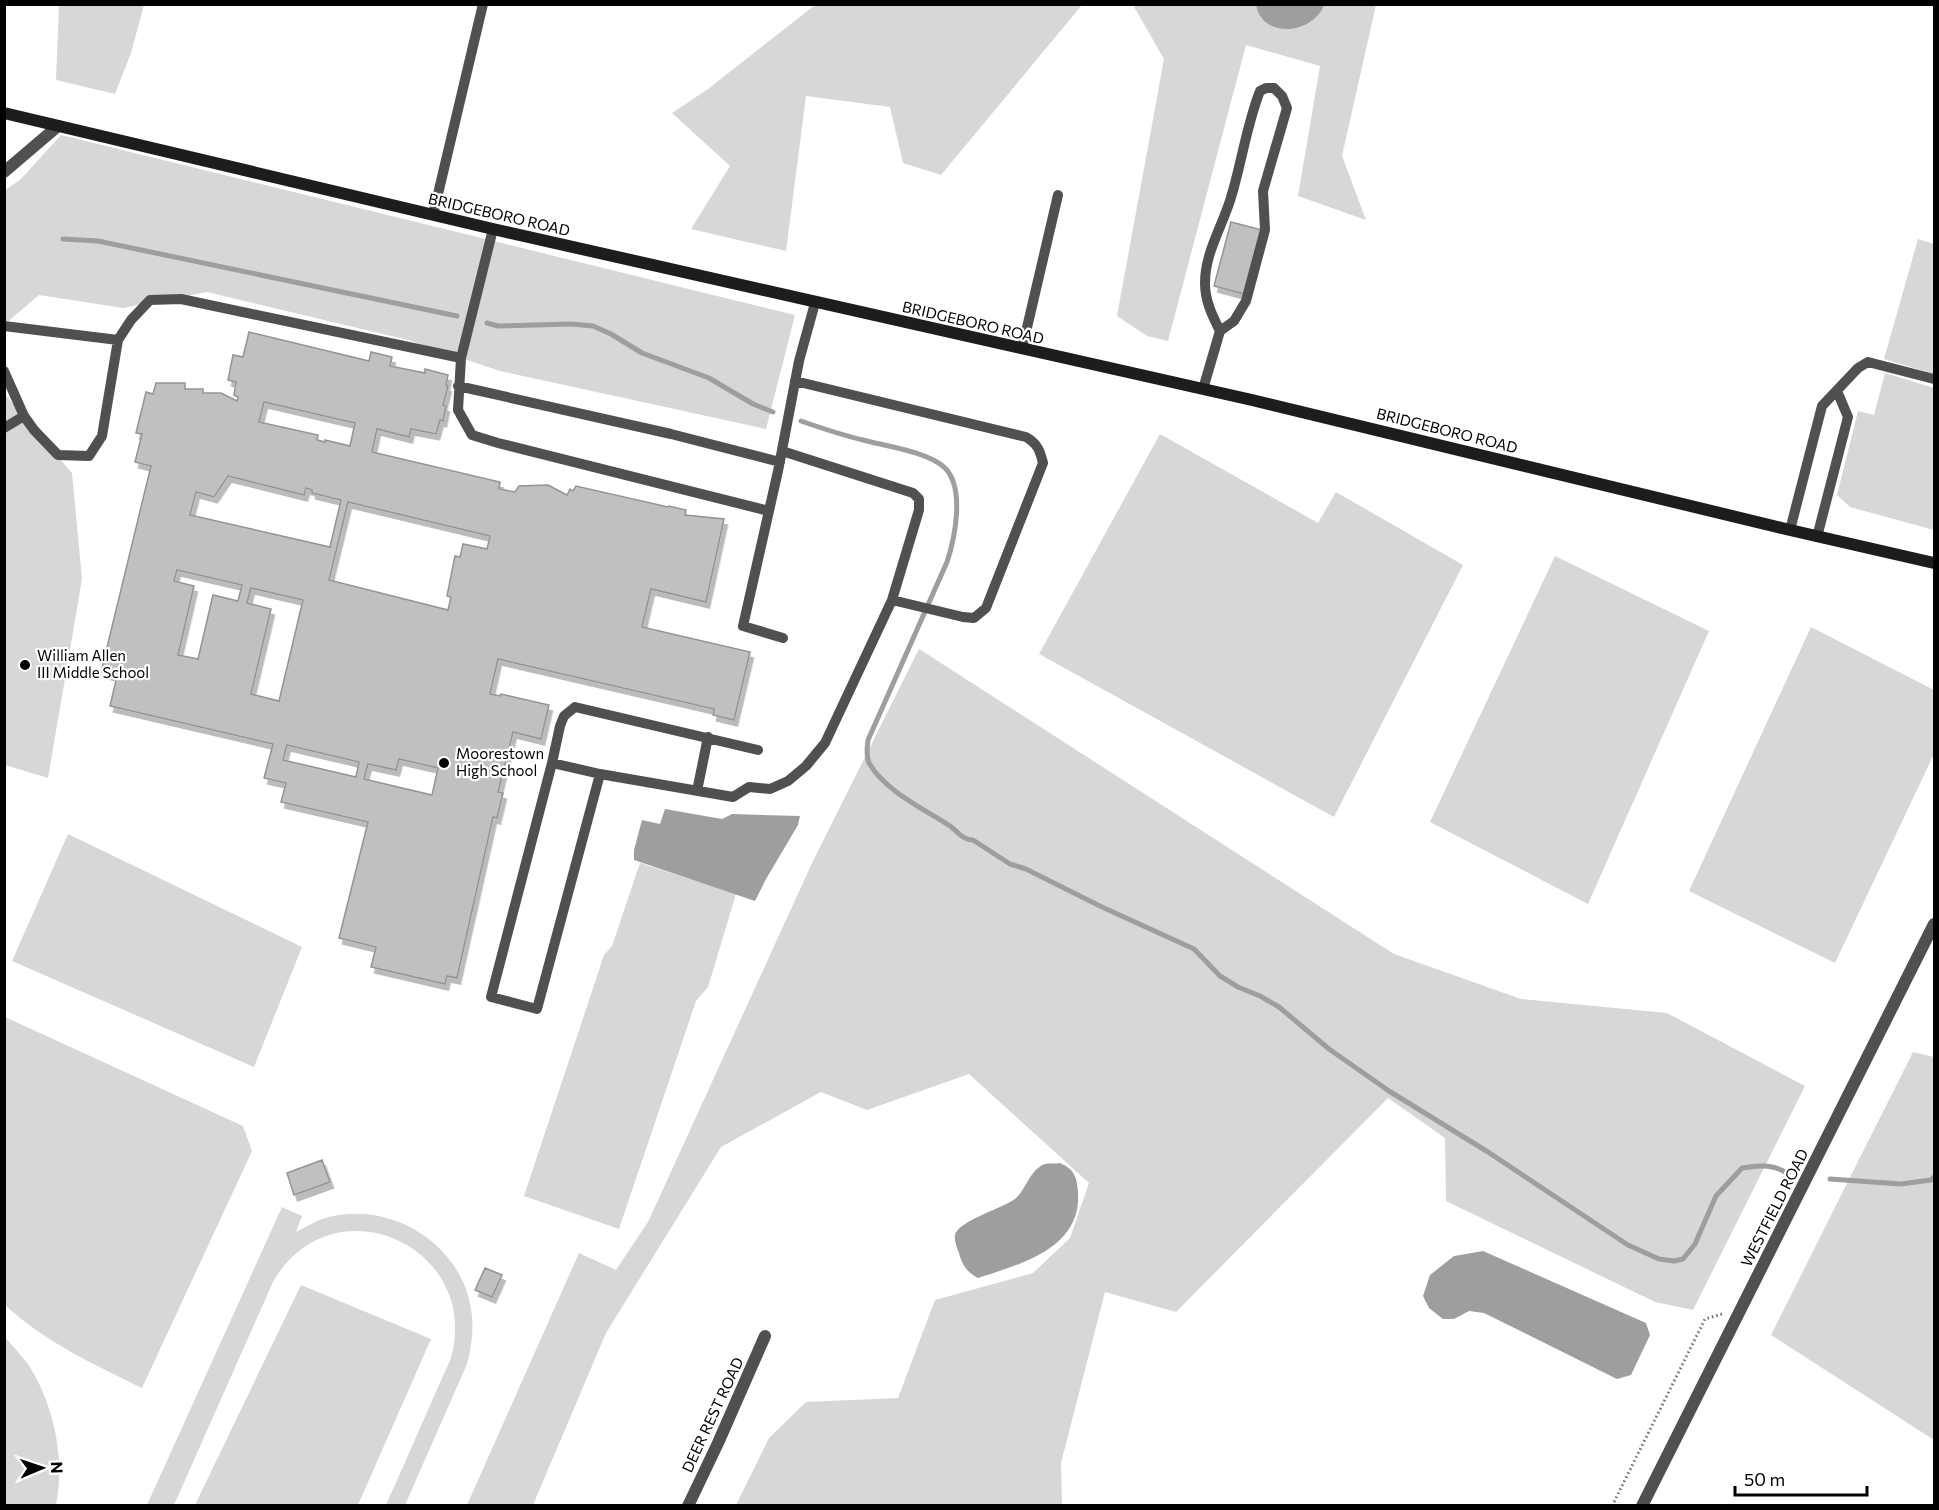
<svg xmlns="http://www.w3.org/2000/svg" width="1939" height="1510" viewBox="0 0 1939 1510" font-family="Commissioner,sans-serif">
	<defs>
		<filter id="shadow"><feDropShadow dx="3.5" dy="6" stdDeviation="0" flood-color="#0004"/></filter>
	</defs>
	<rect width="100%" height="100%" fill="#fff"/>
	<path fill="#d7d7d7" d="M 59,5 L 144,5 L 131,53 L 115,94 L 56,80 Z
		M 815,5 L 815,4 L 1082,5 L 941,175 L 903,163 L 890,107 L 806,96 L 786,251 L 691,229 L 730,166 L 672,113 L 708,89 Z
		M 1133,5 L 1376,5 L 1342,156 L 1366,220 L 1298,196 L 1320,66 L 1246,45 L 1168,341 L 1147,336 L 1117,316 L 1164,59 Z
		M 61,135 L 795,315 L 766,429 L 500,371 L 408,340 L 207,292 L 123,308 L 39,295 L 5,324 L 5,190 L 20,180 Z
		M 1918,239 L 1934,244 L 1934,374 L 1884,359 Z
		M 1885,373 L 1934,388 L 1934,530 L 1850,507 L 1837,495 L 1858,411 L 1874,415 Z
		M 4,393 L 72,473 L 82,579 L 48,778 L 5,765 Z
		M 1160,434 L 1318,523 L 1336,492 L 1463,565 L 1334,817 L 1039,654 Z
		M 1555,556 L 1709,631 L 1588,904 L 1430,822 Z
		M 1811,627 L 1934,690 L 1934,754 L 1835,963 L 1689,891 Z
		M 919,649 L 1394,954 L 1521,999 L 1667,1013 L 1805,1086 L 1693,1310 L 1655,1302 L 1446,1201 L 1445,1138 L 1388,1098 L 1176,1312 L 1105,1292 L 1061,1463 L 1062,1505 L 736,1505 L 769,1438 L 806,1402 L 898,1398 L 935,1300 L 1033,1273 L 1070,1238 L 1089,1183 L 969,1074 L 867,1110 L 821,1092 L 721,1147 L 606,1333 L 533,1505 L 467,1505 L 579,1253 L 616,1270 L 648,1222 L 813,861 Z
		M 68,834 L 302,947 L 254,1067 L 12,961 Z
		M 640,863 L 736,894 L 708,987 L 696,1001 L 619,1229 L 524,1196 L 604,955 L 612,946 Z
		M 5,1017 L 243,1126 L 252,1151 L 142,1388 C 93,1364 45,1342 5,1305 Z
		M 1913,1052 L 1934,1057 L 1934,1440 L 1771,1335 Z
		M 282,1207 L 302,1216 L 296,1232 C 307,1226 317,1220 329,1217 C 392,1201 461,1244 471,1309 C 474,1328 472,1346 467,1364 L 405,1505 L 386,1505 L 451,1358 C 482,1246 332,1179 273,1282 L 174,1505 L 147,1505 Z
		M 301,1285 L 431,1339 L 358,1505 L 195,1505 Z
		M 4,1336 C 13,1347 24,1357 31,1369 C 55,1409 65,1460 56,1505 L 5,1505 Z"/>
	<path fill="#9e9e9e" d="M 1256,5 L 1256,4 L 1324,5 C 1313,34 1263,40 1256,5 Z
		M 665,809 L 722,819 L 732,814 L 800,816 L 798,825 L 766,879 L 755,901 L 634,860 L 634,850 L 642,820 L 660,824 Z
		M 1060,1163 C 1074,1169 1077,1177 1078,1192 C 1082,1248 1021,1264 978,1278 C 967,1272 962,1265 959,1253 C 957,1248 954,1240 955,1235 C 958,1221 1003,1208 1015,1199 C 1026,1190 1030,1169 1045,1164 C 1049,1163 1055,1164 1060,1163 Z
		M 1483,1251 L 1646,1323 L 1650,1335 L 1631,1375 L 1617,1379 L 1484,1313 L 1469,1311 L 1454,1319 L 1443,1319 L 1429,1308 L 1423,1296 L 1430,1275 L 1454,1256 Z"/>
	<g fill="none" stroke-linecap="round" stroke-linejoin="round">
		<path stroke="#9e9e9e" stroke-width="5" d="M 63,239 L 98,241 L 457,316
			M 487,323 L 498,326 L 571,324 L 593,326 L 611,334 L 642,353 L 709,378 L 753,404 L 773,412
			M 801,421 C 821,428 842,435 863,440 C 885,446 929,452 945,468 C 965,488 955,538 947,562 L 868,740 C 867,747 866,756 869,763 C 885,791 924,809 950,826 C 958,832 963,840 973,840 L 1010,864 L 1026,869 L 1102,907 L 1194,949 L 1220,976 L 1238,987 L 1260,996 L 1279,1007 L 1329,1049 L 1389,1091 L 1488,1152 L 1628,1245 L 1659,1259 L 1674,1261 L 1683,1259 L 1695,1244 L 1716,1196 L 1742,1168 C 1759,1166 1773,1163 1788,1174
			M 1830,1179 L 1901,1184 L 1931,1180 L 1934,1177"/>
	</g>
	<path fill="#c0c0c0" stroke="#949494" stroke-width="1.5" fill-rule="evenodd" filter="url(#shadow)" d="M 1231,222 L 1262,230 L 1244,294 L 1214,286 Z
		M 249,332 L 369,361 L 371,352 L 392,357 L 390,366 L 425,373 L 425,369 L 448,375 L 446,385 L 448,386 L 443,405 L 446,406 L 443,421 L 440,420 L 436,434 L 411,429 L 409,437 L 377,429 L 372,452 L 500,482 L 499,489 L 515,492 L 519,486 L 548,485 L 567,495 L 570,489 L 573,491 L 576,486 L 668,507 L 669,506 L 686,510 L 685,515 L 724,519 L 706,602 L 651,589 L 642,627 L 750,652 L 734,720 L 713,715 L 714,709 L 498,659 L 490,694 L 500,696 L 501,694 L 549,705 L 541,739 L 513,732 L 498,792 L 503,793 L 497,818 L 493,817 L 457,978 L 447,976 L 445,984 L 371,967 L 376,947 L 339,938 L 368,822 L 281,802 L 286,783 L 264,778 L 273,744 L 110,706 L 117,676 L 101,672 L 151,466 L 135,462 L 142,434 L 136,433 L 146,392 L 153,394 L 156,383 L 185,383 L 185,389 L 203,389 L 203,393 L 221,393 L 237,401 L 238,397 L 234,395 L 236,382 L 228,380 L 233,355 L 243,357 ZM 264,402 L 355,423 L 350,446 L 325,440 L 325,442 L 317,440 L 318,435 L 259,422 ZM 228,476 L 304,495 L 306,488 L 312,490 L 312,493 L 341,500 L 330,547 L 190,515 L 196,492 L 214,497 ZM 348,502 L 490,536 L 487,549 L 463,544 L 460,557 L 455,556 L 447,596 L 451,597 L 448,610 L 329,580 ZM 177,570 L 242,585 L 238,601 L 213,595 L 198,659 L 178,655 L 194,586 L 174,581 ZM 251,588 L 303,600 L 279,701 L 251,694 L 271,609 L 247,603 ZM 287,745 L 359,762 L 356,777 L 283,760 ZM 399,759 L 438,768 L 432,795 L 364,779 L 368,764 L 396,770 Z
		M 322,1160 L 330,1182 L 294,1195 L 287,1173 Z
		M 485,1268 L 502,1275 L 492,1297 L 475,1290 Z"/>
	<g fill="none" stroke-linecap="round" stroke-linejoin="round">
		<path stroke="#727272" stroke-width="3" stroke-dasharray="1.5 3" stroke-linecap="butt" d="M 1612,1506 L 1705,1319 L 1722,1314"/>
		<path stroke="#505050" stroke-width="10" d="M 433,215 L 483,4
			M 493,229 L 461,358 L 458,410 L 472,435 L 498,443 L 769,511
			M 4,326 L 118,340
			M 1022,349 L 1058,195
			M 4,371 L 24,416 L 34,430 L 58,455 L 89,456 L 102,436 L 118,340 L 131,320 L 150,300 L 181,299 L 461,358
			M 795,381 L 1026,437 C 1038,444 1040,451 1043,463 L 986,608 L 974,618 L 963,617 L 892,600
			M 458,386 L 671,434 L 780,462
			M 1203,389 L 1220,331 L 1234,321 L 1246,301 L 1265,230 L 1263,191 L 1287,108 L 1282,96 L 1274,88 L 1266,88 L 1260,91 C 1247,124 1242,160 1232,194 C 1224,224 1205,251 1205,283 C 1205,301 1212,315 1220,331
			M 4,428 L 24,416
			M 1790,530 L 1822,406 L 1858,368 L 1868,362 L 1934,379
			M 1817,537 L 1848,417 L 1837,391
			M 783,638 L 743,626 L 778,471 L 799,361 L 815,303
			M 552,763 L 560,726 L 564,716 L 575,707 L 758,750
			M 600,774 L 537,1009 L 491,997 L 552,763 L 600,774 L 733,797 L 749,787 L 770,789 L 788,781 L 806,766 L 825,743 L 892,600 L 919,510 L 919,499 L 913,493 L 782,451
			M 697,791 L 708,737"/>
		<path stroke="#505050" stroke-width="12" d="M 4,172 L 58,126
			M 688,1506 L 718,1443 L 765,1336"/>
		<path stroke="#505050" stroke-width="12" d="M 1642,1506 L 1934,924"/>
		<path stroke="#1d1d1d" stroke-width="12" d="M 4,113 L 493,229 L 1252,400 L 1790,530 L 1934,563"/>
	</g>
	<g fill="#000" stroke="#fff" stroke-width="2">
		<circle cx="25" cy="665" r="6"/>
		<circle cx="444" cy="763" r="6"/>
	</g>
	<g text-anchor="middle" stroke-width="4.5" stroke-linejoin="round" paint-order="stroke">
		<g font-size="15" fill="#000" stroke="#fff">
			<text transform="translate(499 215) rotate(13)" y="5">BRIDGEBORO ROAD</text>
			<text transform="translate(973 323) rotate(13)" y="5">BRIDGEBORO ROAD</text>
			<text transform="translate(1447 431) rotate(14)" y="5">BRIDGEBORO ROAD</text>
			<text transform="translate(1775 1208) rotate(-63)" y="5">WESTFIELD ROAD</text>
			<text transform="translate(713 1415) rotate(-65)" y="5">DEER REST ROAD</text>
		</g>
		<g font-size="15" fill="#000" stroke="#fff" text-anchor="start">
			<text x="37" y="661">William Allen<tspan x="37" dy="17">III Middle School</tspan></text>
			<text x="456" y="759">Moorestown<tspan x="456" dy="17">High School</tspan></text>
		</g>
	</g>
	<rect width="1939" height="1510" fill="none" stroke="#000000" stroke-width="12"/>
	<g transform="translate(42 1468) rotate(88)" stroke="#ffffff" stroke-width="4.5" paint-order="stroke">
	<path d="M0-4.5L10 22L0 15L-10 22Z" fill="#000000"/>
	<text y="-9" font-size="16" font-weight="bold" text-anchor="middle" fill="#000000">N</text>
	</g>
	<path d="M1735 1486v9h132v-9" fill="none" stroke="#000000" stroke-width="3"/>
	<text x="1744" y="1486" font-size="18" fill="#000000" stroke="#ffffff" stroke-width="4.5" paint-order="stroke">50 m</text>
</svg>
